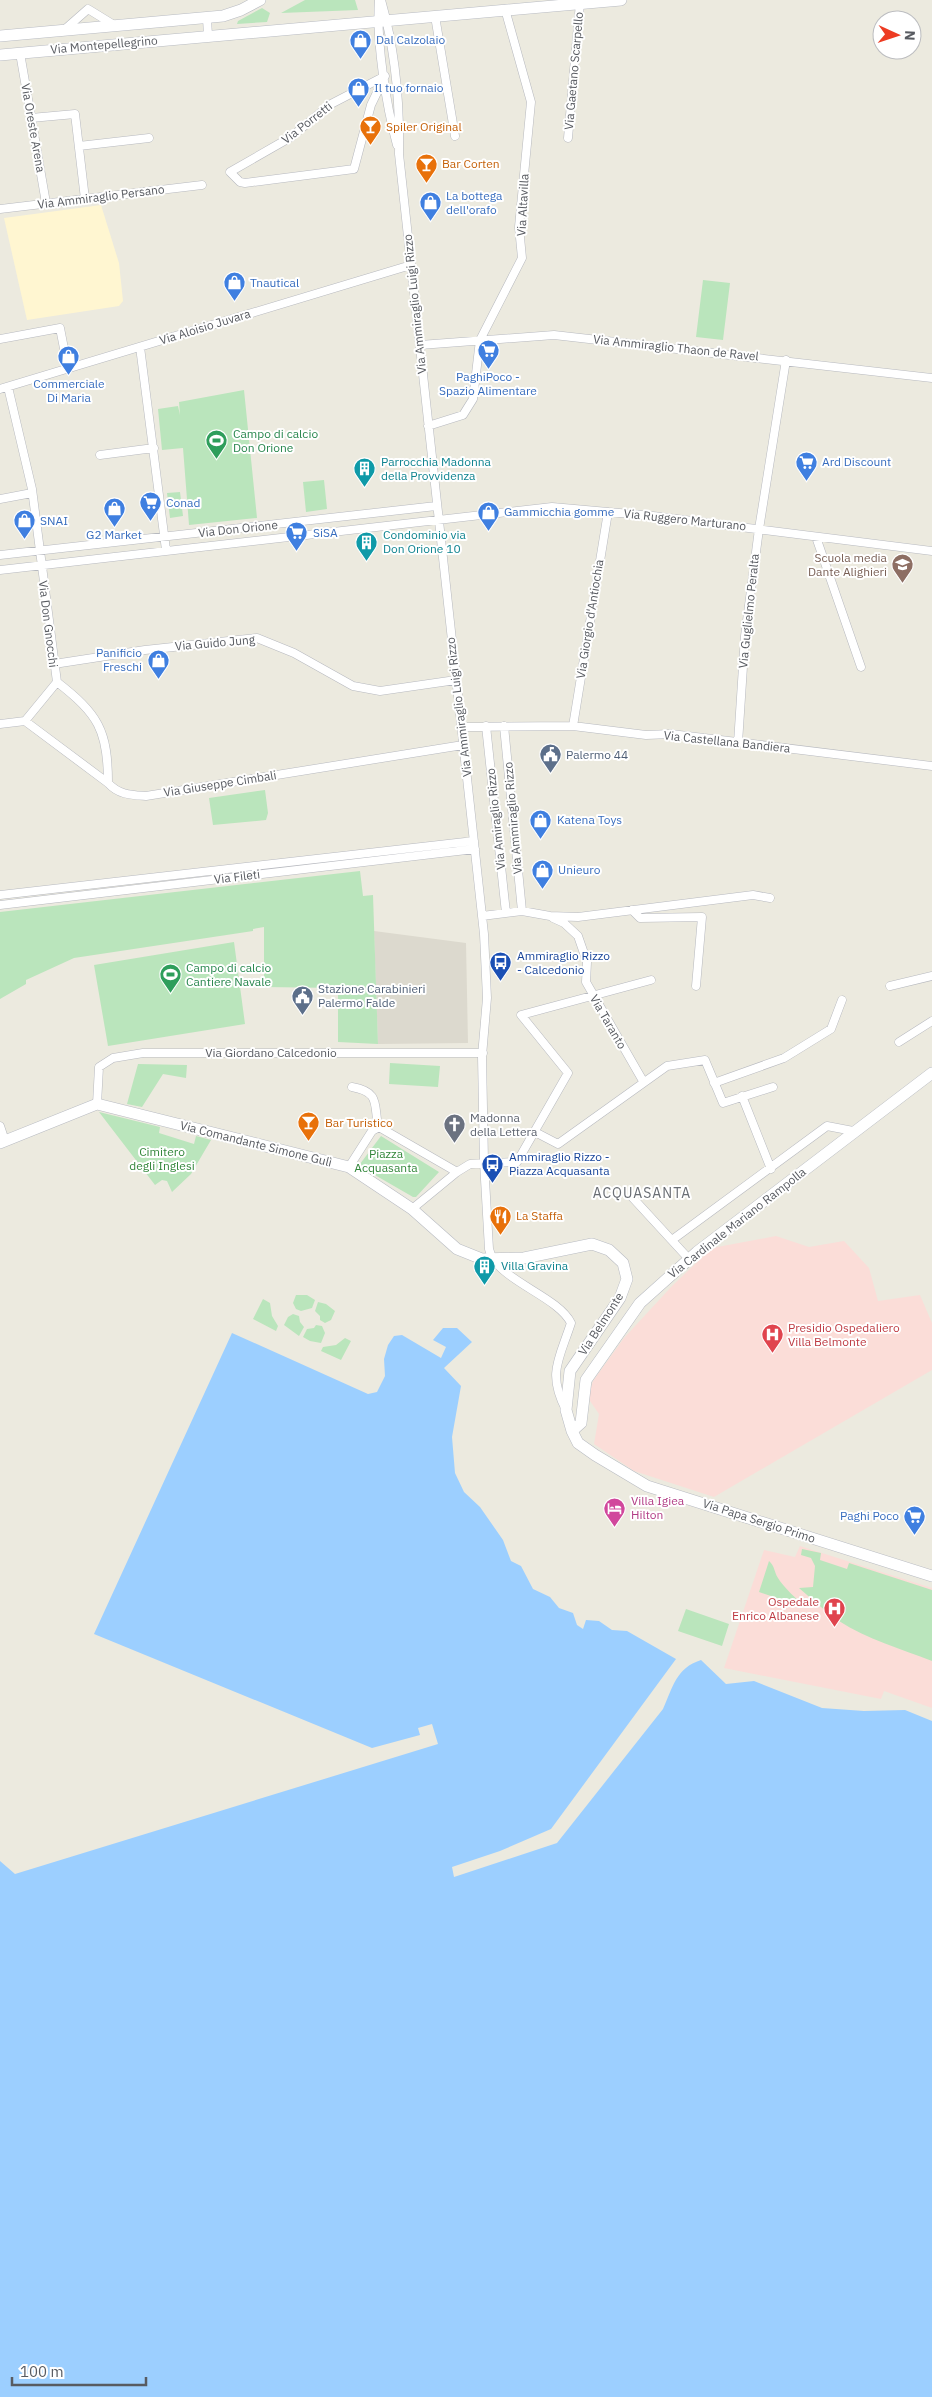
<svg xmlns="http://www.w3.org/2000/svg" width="932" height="2397" viewBox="0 0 932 2397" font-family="'IBM Plex Sans',sans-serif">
	<rect width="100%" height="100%" fill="#eceadf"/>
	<path fill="#fff6d1" d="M 101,205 L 119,263 L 123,301 L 119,306 L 27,320 L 4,218 Z"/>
	<path fill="#dcd9ce" d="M 374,931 L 466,943 L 468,1043 L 378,1044 Z"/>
	<path fill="#fbddd8" d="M 776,1236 L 809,1247 L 844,1241 L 869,1268 L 878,1301 L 920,1295 L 932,1323 L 932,1370 L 714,1497 L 634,1471 L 594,1444 L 599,1414 L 588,1398 L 593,1381 L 624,1338 L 672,1286 L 712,1248 Z
		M 800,1546 L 932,1588 L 932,1708 L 884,1691 L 881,1699 L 724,1668 L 764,1550 L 795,1557 Z"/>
	<path fill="#bae5bc" d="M 305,0 L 355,0 L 358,10 L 281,13 Z
		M 262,8 L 270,13 L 267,22 L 237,24 L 238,21 Z
		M 703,280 L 730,283 L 723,340 L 696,337 Z
		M 244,390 L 257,518 L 189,525 L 183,448 L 162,450 L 158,409 L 178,406 L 180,415 L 179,402 Z
		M 324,480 L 327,509 L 306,512 L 303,482 Z
		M 180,492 L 183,516 L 170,518 L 167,493 Z
		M 265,790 L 268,813 L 266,820 L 213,825 L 209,798 Z
		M 360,871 L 363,896 L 373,895 L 378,1044 L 338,1042 L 338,988 L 264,987 L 264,927 L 253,929 L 253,931 L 74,958 L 26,980 L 26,984 L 0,999 L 0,912 Z
		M 234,942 L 245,1024 L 108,1046 L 94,965 Z
		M 390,1063 L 440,1066 L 438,1087 L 389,1084 Z
		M 138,1064 L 187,1065 L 186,1078 L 163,1074 L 142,1107 L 127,1104 Z
		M 99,1112 L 160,1127 L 159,1133 L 194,1144 L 196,1136 L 211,1140 L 191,1174 L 172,1192 L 167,1181 L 162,1180 L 155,1185 Z
		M 381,1136 L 439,1172 L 416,1197 L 413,1197 L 361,1167 L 360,1164 Z
		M 296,1295 L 307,1295 L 315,1300 L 312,1308 L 301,1311 L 296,1309 L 293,1303 Z
		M 263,1299 L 270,1303 L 272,1316 L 278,1326 L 276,1331 L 253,1319 Z
		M 318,1302 L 326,1304 L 335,1311 L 331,1320 L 325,1323 L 320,1320 L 320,1316 L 315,1311 Z
		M 293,1314 L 299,1316 L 300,1322 L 304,1327 L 299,1336 L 284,1325 L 288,1317 Z
		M 316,1325 L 322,1326 L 325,1333 L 321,1343 L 310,1341 L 303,1337 L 307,1329 L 314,1328 Z
		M 345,1338 L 351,1341 L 341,1360 L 321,1351 L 323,1347 L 336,1345 Z
		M 802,1549 L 821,1553 L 820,1560 L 847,1569 L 849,1563 L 932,1590 L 932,1661 C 901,1649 867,1639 839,1621 C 825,1611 812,1599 799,1588 L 813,1587 L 815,1566 L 811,1558 L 801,1555 Z
		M 769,1561 C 775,1566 774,1572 778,1578 C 783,1587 798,1600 806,1608 L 759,1592 Z
		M 686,1609 L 729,1624 L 722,1646 L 678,1631 Z"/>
	<path fill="#9ccfff" d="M 443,1328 L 457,1328 L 472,1342 L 444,1368 L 461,1386 L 452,1437 L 455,1473 L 464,1492 L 480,1507 L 503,1540 L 511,1561 L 521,1566 L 533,1589 L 550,1597 L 559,1608 L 573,1613 L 577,1625 L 583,1629 L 586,1620 L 599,1621 L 612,1630 L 627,1631 L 676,1659 L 551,1829 L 500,1851 L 452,1867 L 454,1877 L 557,1843 L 663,1709 C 673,1687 676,1668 701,1660 L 726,1684 L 754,1681 L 822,1708 L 864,1711 L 905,1710 L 932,1721 L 932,2397 L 0,2397 L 0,1861 L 15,1874 L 438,1744 L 432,1724 L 418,1728 L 420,1735 L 372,1748 L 94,1634 L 232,1333 L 368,1394 L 377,1392 L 385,1376 L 384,1359 L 388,1345 L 394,1336 L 402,1335 L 441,1358 L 446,1347 L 433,1340 Z"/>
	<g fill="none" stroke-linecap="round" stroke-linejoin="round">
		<defs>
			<path id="street" d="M 379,0 C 376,41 386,105 397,145
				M 381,0 C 395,49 400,103 399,154 L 484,934 L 487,998 L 482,1056 L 484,1162 L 489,1249 C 496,1280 557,1295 571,1323 C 559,1360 547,1373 566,1410
				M 88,9 L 114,25
				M 435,16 L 455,136
				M 207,18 L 208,36
				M 63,31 L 88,9
				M 20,53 L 46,203
				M 385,76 L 371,105 L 354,169 L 245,183 L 240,182 L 230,172 L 291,137 L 331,104 Z
				M 31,118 L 75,114 L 85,199
				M 568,138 L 580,3
				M 79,146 L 149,138
				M 0,209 L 202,185
				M 0,339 L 60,328 L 68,369
				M 420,345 L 554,335 L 932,378
				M 140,347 L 166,550
				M 8,387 L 32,489 L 57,682
				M 0,389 L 411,265
				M 428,426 L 463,415 L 473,399 L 480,340 L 522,258 L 519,227 L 531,102 L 505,9
				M 100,455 L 154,448
				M 0,499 L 32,493
				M 816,537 L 861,667
				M 0,555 L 436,506
				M 0,570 L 552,507 L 653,516 L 932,551
				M 54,664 L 145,650 L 257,638 L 294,653 L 353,686 L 380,691 L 456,680
				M 57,682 C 98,714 108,730 108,783
				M 25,721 L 57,682
				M 0,724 L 25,721 L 108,783 C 119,795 131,795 146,796 L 463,745
				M 486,726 L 506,913
				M 504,726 L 522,911
				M 573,726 L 608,512
				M 462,727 L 573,726 L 646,735 L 671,734 L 932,766
				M 738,743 L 745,636 L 759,529 L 786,360
				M 0,895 L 474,841
				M 0,905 L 475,849
				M 632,910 L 640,918 L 702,917 L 696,986
				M 482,916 L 522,911 L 550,916 L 578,917 L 753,895 L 770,898
				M 553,918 L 564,923 L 578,936 L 587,962 L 586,982 L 643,1081
				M 890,986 L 932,976
				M 899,1042 L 932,1021
				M 714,1083 L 784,1058 L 831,1029 L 842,1000
				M 352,1087 C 380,1092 374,1104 378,1127
				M 742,1096 L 771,1169
				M 97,1104 L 99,1067 L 113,1058 L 143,1053 L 483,1053
				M 0,1126 L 5,1141
				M 535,1132 L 558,1144 L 667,1066 L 705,1060 L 723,1103 L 773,1087
				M 349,1167 L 372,1131 L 379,1127 L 457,1172
				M 632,1197 L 689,1259
				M 412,1209 L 457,1172 L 470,1164 L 517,1162 L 568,1073 L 521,1015 L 651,980
				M 672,1240 L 827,1126 L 853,1131"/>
			<path id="secondary" d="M 0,36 L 223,16 L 241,10 L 260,0
				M 0,55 L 621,0
				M 0,1143 L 97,1104 L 349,1167 L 412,1209 L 457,1249 L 482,1259 L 524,1258 L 592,1244 L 609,1250 L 623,1263 L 627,1279 L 620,1298 L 570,1371 L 566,1410 L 572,1431 L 578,1443 L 595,1455 L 647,1486 L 932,1576
				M 572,1431 L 581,1423 L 586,1380 L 640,1303 L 697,1252 L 932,1073"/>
		</defs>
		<use href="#street" stroke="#b7b9bf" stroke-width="9"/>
		<use href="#secondary" stroke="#b8bbc2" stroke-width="12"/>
		<use href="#street" stroke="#fff" stroke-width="8"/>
		<use href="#secondary" stroke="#fff" stroke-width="11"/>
	</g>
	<defs>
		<symbol id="shop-pin" viewBox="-11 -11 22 30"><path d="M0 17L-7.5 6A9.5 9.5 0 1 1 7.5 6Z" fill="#3f7fe0" stroke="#fff"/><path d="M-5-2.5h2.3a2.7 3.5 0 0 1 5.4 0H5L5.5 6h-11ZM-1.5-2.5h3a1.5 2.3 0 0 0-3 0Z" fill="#fff"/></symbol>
		<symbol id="bar-pin" viewBox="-11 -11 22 30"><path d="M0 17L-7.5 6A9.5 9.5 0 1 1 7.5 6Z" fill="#e8710a" stroke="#fff"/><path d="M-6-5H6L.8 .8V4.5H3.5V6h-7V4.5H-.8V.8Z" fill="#fff"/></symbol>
		<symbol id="supermarket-pin" viewBox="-11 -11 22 30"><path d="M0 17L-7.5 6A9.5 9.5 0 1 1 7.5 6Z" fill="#3f7fe0" stroke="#fff"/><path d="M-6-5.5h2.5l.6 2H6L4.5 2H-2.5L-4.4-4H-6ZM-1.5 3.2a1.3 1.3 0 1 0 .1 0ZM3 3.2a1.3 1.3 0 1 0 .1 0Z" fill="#fff"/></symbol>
		<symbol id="stadium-pin" viewBox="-11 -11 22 30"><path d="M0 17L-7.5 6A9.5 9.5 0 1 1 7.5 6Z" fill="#2e9e5b" stroke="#fff"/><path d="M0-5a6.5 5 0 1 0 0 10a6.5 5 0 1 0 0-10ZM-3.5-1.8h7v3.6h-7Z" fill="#fff"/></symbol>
		<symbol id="building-pin" viewBox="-11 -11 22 30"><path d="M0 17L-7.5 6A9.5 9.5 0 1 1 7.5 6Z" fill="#0f9aa8" stroke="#fff"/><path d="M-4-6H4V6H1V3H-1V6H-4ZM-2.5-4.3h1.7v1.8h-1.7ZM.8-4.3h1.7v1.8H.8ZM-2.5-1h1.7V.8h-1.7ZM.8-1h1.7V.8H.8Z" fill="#fff"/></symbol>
		<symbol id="school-pin" viewBox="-11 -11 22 30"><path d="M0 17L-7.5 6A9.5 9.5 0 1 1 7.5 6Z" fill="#8d6e63" stroke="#fff"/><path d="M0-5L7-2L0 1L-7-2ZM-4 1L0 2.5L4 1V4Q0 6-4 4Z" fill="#fff"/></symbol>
		<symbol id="civic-pin" viewBox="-11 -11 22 30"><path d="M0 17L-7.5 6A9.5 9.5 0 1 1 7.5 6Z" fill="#5c6f8a" stroke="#fff"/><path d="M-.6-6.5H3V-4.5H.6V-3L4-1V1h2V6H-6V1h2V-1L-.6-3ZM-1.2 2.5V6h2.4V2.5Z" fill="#fff"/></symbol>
		<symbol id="bus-pin" viewBox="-11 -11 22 30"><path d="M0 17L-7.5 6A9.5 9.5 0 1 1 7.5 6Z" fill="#1a4fb4" stroke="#fff"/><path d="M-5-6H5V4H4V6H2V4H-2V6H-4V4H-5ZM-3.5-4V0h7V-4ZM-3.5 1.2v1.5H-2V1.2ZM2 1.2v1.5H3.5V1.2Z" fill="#fff"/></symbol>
		<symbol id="church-pin" viewBox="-11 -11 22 30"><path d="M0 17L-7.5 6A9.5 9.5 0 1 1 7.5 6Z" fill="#6b7280" stroke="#fff"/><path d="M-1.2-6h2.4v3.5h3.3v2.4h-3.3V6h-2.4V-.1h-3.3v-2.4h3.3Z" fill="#fff"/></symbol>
		<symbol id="restaurant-pin" viewBox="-11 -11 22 30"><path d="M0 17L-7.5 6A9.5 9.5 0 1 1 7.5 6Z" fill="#e8710a" stroke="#fff"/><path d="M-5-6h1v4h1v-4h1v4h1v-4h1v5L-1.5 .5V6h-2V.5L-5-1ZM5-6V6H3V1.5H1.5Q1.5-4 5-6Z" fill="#fff"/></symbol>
		<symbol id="hospital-pin" viewBox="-11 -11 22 30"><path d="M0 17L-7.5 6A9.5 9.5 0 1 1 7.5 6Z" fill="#e0444e" stroke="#fff"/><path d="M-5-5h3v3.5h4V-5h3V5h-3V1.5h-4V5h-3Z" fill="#fff"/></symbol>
		<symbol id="hotel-pin" viewBox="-11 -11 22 30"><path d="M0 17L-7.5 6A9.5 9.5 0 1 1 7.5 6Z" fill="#d1479c" stroke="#fff"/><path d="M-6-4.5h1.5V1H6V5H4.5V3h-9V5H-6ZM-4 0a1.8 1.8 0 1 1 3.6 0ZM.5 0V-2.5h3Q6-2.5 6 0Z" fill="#fff"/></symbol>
	</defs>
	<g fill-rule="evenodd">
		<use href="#shop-pin" x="348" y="28" width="25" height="34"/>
		<use href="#shop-pin" x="346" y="76" width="25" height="34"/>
		<use href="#bar-pin" x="358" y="114" width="25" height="34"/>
		<use href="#bar-pin" x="414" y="152" width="25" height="34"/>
		<use href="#shop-pin" x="418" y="190" width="25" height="34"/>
		<use href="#shop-pin" x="222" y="270" width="25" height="34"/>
		<use href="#supermarket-pin" x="476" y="338" width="25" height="34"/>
		<use href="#shop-pin" x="56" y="344" width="25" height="34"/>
		<use href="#stadium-pin" x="204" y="428" width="25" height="34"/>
		<use href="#supermarket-pin" x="794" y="450" width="25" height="34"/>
		<use href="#building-pin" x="352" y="456" width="25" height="34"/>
		<use href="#supermarket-pin" x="138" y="490" width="25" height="34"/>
		<use href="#shop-pin" x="102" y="496" width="25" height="34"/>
		<use href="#shop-pin" x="476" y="500" width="25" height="34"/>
		<use href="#shop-pin" x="12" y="508" width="25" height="34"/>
		<use href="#supermarket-pin" x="284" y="520" width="25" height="34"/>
		<use href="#building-pin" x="354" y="530" width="25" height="34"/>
		<use href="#school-pin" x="890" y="552" width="25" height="34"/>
		<use href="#shop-pin" x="146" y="648" width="25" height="34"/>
		<use href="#civic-pin" x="538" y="742" width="25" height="34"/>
		<use href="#shop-pin" x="528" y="808" width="25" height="34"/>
		<use href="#shop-pin" x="530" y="858" width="25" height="34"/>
		<use href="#bus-pin" x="488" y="950" width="25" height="34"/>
		<use href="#stadium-pin" x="158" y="962" width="25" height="34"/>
		<use href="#civic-pin" x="290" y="984" width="25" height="34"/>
		<use href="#bar-pin" x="296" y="1110" width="25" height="34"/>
		<use href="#church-pin" x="442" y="1112" width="25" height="34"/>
		<use href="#bus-pin" x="480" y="1152" width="25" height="34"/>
		<use href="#restaurant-pin" x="488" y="1204" width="25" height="34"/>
		<use href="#building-pin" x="472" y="1254" width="25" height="34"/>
		<use href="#hospital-pin" x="760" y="1322" width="25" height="34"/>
		<use href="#hotel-pin" x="602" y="1496" width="25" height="34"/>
		<use href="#supermarket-pin" x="902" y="1504" width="25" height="34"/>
		<use href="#hospital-pin" x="822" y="1596" width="25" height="34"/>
	</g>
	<g text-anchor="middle" stroke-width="4" stroke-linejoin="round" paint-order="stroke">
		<g font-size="12" fill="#366cbe" stroke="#fff" text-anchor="start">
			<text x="376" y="44">Dal Calzolaio</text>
			<text x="374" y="92">Il tuo fornaio</text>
			<text x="446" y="200">La bottega<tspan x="446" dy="14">dell'orafo</tspan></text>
			<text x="250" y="287">Tnautical</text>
			<text x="488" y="381" text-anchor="middle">PaghiPoco -<tspan x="488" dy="14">Spazio Alimentare</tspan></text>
			<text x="69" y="388" text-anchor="middle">Commerciale<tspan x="69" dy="14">Di Maria</tspan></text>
			<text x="822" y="466">Ard Discount</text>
			<text x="166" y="507">Conad</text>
			<text x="504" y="516">Gammicchia gomme</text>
			<text x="40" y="525">SNAI</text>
			<text x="313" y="537">SiSA</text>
			<text x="114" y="539" text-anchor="middle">G2 Market</text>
			<text x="142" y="657" text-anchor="end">Panificio<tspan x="142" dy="14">Freschi</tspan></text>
			<text x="557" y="824">Katena Toys</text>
			<text x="558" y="874">Unieuro</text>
			<text x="899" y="1520" text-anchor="end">Paghi Poco</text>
		</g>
		<g font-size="12" fill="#585b61" stroke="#fff">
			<text transform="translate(104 45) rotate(-5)" y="4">Via Montepellegrino</text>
			<text transform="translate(574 71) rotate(-85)" y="4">Via Gaetano Scarpello</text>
			<text transform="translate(307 123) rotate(-38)" y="4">Via Porretti</text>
			<text transform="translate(33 128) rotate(80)" y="4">Via Oreste Arena</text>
			<text transform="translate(101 197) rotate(-7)" y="4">Via Ammiraglio Persano</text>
			<text transform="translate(523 205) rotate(-87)" y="4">Via Altavilla</text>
			<text transform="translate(415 304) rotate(-96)" y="4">Via Ammiraglio Luigi Rizzo</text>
			<text transform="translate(205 327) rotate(-17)" y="4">Via Aloisio Juvara</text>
			<text transform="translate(676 348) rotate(6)" y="4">Via Ammiraglio Thaon de Ravel</text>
			<text transform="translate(685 520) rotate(6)" y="4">Via Ruggero Marturano</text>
			<text transform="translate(238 529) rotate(-6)" y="4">Via Don Orione</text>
			<text transform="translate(749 611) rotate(-84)" y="4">Via Guglielmo Peralta</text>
			<text transform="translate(590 619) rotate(-81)" y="4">Via Giorgio d'Antiochia</text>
			<text transform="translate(48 624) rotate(83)" y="4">Via Don Gnocchi</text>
			<text transform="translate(215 643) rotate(-5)" y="4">Via Guido Jung</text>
			<text transform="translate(459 707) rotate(-97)" y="4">Via Ammiraglio Luigi Rizzo</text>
			<text transform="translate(727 742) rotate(6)" y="4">Via Castellana Bandiera</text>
			<text transform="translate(220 784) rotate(-9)" y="4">Via Giuseppe Cimbali</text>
			<text transform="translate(513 818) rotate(-95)" y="4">Via Ammiraglio Rizzo</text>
			<text transform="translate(496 819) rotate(-96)" y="4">Via Amiraglio Rizzo</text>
			<text transform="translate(237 877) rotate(-7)" y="4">Via Fileti</text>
			<text transform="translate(608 1022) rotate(60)" y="4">Via Taranto</text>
			<text x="271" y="1057">Via Giordano Calcedonio</text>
			<text transform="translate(256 1144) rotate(14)" y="4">Via Comandante Simone Gulì</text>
			<text transform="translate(737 1223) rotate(-38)" y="4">Via Cardinale Mariano Rampolla</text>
			<text transform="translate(601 1324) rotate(-57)" y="4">Via Belmonte</text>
			<text transform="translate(759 1521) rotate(18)" y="4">Via Papa Sergio Primo</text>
		</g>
		<g font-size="12" fill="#c56008" stroke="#fff" text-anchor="start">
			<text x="386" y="131">Spiler Original</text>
			<text x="442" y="168">Bar Corten</text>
			<text x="325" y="1127">Bar Turistico</text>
			<text x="516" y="1220">La Staffa</text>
		</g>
		<g font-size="12" fill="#27864d" stroke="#fff" text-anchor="start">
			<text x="233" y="438">Campo di calcio<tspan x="233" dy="14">Don Orione</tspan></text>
			<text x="186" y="972">Campo di calcio<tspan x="186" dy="14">Cantiere Navale</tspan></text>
		</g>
		<g font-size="12" fill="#0d838f" stroke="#fff" text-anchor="start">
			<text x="381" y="466">Parrocchia Madonna<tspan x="381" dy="14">della Provvidenza</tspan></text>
			<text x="383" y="539">Condominio via<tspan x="383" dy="14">Don Orione 10</tspan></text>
			<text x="501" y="1270">Villa Gravina</text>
		</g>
		<g font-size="12" fill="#785e54" stroke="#fff" text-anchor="end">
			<text x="887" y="562">Scuola media<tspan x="887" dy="14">Dante Alighieri</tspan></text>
		</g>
		<g font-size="12" fill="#4e5e75" stroke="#fff" text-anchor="start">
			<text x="566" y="759">Palermo 44</text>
			<text x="318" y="993">Stazione Carabinieri<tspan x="318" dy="14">Palermo Falde</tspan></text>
		</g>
		<g font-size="12" fill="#164399" stroke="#fff" text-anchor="start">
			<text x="517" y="960">Ammiraglio Rizzo<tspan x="517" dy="14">- Calcedonio</tspan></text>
			<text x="509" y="1161">Ammiraglio Rizzo -<tspan x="509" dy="14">Piazza Acquasanta</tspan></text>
		</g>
		<g font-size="12" fill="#5b616d" stroke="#fff" text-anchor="start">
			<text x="470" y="1122">Madonna<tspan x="470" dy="14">della Lettera</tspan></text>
		</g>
		<g font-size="12" fill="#32863a" stroke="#fff">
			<text x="162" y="1156">Cimitero<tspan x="162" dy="14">degli Inglesi</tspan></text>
			<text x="386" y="1158">Piazza<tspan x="386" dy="14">Acquasanta</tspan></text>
		</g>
		<g font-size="12" fill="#be3a42" stroke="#fff" text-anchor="start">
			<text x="788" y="1332">Presidio Ospedaliero<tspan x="788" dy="14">Villa Belmonte</tspan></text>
			<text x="819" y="1606" text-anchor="end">Ospedale<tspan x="819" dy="14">Enrico Albanese</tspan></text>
		</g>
		<g font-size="12" fill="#b23c85" stroke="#fff" text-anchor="start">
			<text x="631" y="1505">Villa Igiea<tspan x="631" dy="14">Hilton</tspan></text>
		</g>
		<g font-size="14" letter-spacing="1" fill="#696d73" stroke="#fff">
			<text x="642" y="1198">ACQUASANTA</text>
		</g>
	</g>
	<g transform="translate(897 35) rotate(93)"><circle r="24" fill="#ffffff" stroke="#bcbdc0"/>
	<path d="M0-4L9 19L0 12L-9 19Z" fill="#ed3c23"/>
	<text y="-8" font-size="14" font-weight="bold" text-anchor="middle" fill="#585b61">N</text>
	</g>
	<path d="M12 2377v8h134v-8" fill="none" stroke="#585b61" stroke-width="2.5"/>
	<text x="20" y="2377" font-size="15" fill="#585b61" stroke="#ffffff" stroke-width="4" paint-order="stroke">100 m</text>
</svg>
